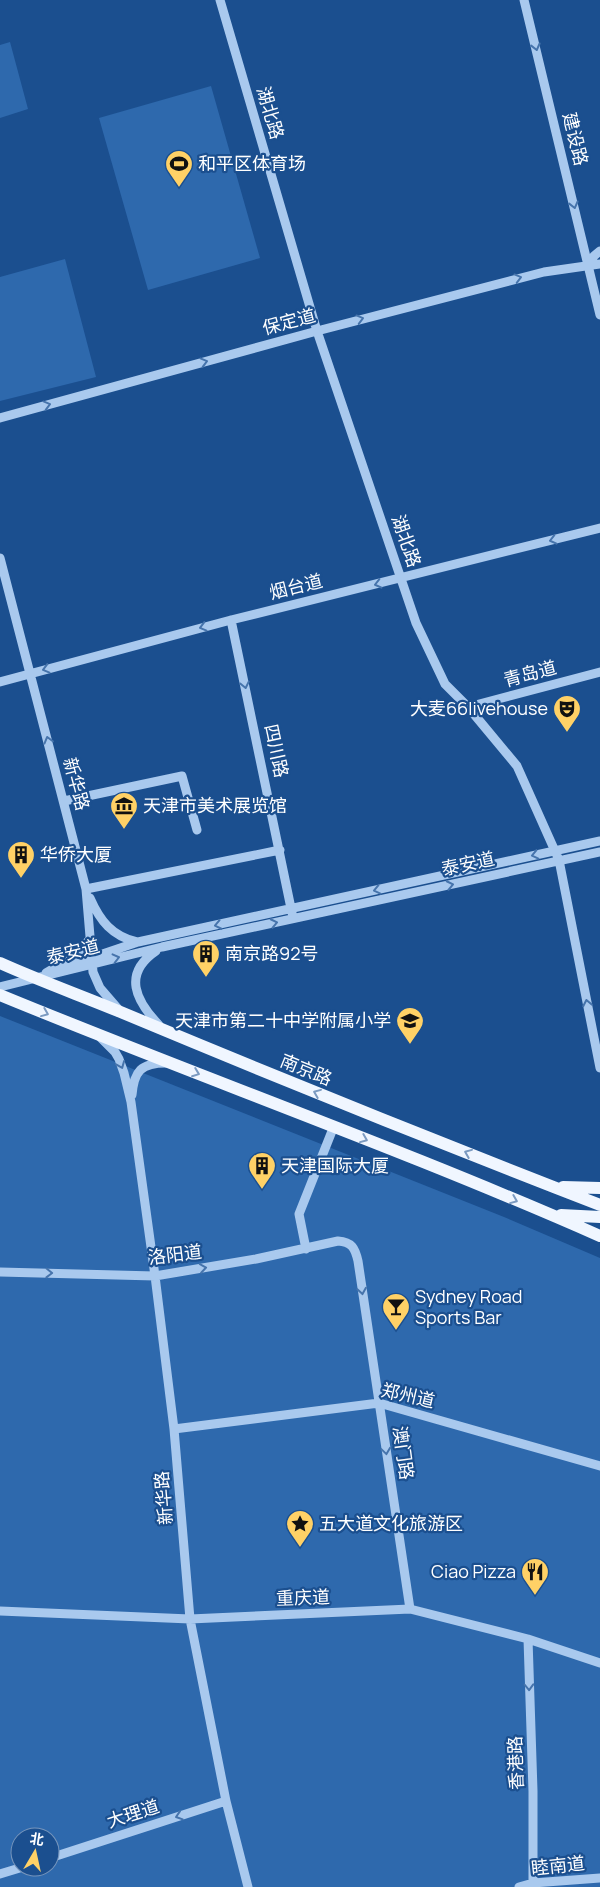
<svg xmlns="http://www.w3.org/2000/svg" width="600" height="1887" viewBox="0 0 600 1887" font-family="Manrope,'Noto Sans SC',sans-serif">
	<rect width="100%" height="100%" fill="#1b4f8f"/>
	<path fill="#2e69ad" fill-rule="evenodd" d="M 10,42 L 28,109 L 0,118 L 0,45 Z
		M 211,86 L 260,258 L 148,290 L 99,118 Z
		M 65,259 L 96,377 L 0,401 L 0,277 Z
		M 0,1016 L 504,1217 L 600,1258 L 600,1887 L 0,1887 ZM 20,1837 L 50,1837 L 50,1867 L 20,1867 Z"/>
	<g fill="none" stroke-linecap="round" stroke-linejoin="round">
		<path stroke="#a9c9ee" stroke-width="9" d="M 220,0 L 317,331 L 416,623 L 445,684 L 468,707 L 517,766 L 559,860 L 600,1068
			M 524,0 L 600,315
			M 589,265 L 594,256 L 600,251
			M 0,418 L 317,331 L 544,272 L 600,264
			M 0,558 L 86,889 L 93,972 L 100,988 L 119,1010
			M 231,620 L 292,913
			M 0,682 L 231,620 L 600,528
			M 468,707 L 600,672
			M 64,801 L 182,776 L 197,830
			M 86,889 L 280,850
			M 90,898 C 100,921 112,936 137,942
			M 156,951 C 122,974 136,1001 159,1025
			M 70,965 L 138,942 L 600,841
			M 46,973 L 80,953 L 88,941
			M 0,987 L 162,947 L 600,852
			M 101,1038 L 115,1052 L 119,1059 L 124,1073 L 131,1102 L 155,1276 L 174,1429 L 190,1619 L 226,1801 L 248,1887
			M 132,1095 C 134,1071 141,1063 166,1063
			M 306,1249 L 299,1214 L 334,1126
			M 0,1272 L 155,1276 L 256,1259 L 338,1241 C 352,1242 355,1248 358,1261 L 410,1609
			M 174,1429 L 379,1403 L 600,1466
			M 0,1611 L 190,1619 L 410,1609 L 528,1639 L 600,1663
			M 528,1639 L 533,1791 L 533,1887
			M 50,1858 L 226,1801
			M 0,1874 L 23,1867
			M 519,1887 L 533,1883 L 600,1878"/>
		<path stroke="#f0f6ff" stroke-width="12" d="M 0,963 C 40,981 82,996 123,1013 C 281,1079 440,1143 600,1205
			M 0,995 C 199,1077 403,1149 600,1236
			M 563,1187 L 600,1188
			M 561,1215 L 600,1217"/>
	</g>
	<defs><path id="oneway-chevron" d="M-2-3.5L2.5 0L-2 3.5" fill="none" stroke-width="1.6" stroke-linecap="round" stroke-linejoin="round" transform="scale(1.25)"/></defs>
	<g stroke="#4674ac">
		<use href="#oneway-chevron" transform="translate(536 47) rotate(76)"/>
		<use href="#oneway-chevron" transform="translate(574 205) rotate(76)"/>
		<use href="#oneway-chevron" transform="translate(518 278) rotate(-15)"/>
		<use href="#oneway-chevron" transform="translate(360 319) rotate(-15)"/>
		<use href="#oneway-chevron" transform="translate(204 362) rotate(-15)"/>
		<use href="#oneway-chevron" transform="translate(47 405) rotate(-15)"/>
		<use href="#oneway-chevron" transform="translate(553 540) rotate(166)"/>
		<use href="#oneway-chevron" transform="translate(378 584) rotate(166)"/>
		<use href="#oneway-chevron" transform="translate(203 627) rotate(165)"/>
		<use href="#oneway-chevron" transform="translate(46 669) rotate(165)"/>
		<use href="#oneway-chevron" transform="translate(245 685) rotate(78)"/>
		<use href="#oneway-chevron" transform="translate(48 740) rotate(-105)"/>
		<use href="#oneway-chevron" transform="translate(535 855) rotate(167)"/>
		<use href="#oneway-chevron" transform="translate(450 885) rotate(-12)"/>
		<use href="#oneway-chevron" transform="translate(377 890) rotate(167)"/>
		<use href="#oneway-chevron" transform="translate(274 923) rotate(-12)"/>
		<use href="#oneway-chevron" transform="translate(218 925) rotate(168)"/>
		<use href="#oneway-chevron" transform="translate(116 958) rotate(-14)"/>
		<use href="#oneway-chevron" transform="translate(587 1003) rotate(-101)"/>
		<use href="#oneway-chevron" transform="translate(121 1065) rotate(68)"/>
		<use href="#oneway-chevron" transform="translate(203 1268) rotate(-9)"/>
		<use href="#oneway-chevron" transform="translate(49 1273) rotate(1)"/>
		<use href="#oneway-chevron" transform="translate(362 1291) rotate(81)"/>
		<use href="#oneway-chevron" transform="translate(386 1451) rotate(82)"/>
		<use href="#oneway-chevron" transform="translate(529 1687) rotate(88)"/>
		<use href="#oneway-chevron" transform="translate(179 1816) rotate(162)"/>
	</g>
	<g stroke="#7b9ac1">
		<use href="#oneway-chevron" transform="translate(45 1013) rotate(22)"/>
		<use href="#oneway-chevron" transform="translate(196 1073) rotate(21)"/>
		<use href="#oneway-chevron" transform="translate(317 1093) rotate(-158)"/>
		<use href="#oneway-chevron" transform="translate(364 1139) rotate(22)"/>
		<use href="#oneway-chevron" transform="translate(468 1153) rotate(-158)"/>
		<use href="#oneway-chevron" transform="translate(514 1200) rotate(22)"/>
	</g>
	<defs>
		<symbol id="stadium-pin" viewBox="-11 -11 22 30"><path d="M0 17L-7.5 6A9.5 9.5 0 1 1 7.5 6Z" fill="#ffd166" stroke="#1b4f8f"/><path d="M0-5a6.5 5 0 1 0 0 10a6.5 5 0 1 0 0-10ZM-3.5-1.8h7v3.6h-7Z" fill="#111"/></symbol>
		<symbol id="theatre-pin" viewBox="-11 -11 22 30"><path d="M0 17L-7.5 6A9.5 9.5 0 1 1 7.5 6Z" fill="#ffd166" stroke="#1b4f8f"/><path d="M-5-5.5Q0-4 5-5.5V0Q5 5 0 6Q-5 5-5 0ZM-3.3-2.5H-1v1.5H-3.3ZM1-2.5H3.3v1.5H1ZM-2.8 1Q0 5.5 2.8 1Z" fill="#111"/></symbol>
		<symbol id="museum-pin" viewBox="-11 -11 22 30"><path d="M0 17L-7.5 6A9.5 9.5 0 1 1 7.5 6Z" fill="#ffd166" stroke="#1b4f8f"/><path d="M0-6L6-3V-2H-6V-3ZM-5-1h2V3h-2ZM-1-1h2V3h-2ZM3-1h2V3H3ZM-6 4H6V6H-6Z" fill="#111"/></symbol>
		<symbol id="building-pin" viewBox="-11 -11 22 30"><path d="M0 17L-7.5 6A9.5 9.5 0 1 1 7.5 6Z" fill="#ffd166" stroke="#1b4f8f"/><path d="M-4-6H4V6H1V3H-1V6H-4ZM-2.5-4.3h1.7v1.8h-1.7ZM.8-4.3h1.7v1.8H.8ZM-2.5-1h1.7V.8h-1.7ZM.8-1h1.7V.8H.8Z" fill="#111"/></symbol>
		<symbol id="school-pin" viewBox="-11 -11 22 30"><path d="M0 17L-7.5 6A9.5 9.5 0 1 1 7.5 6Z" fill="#ffd166" stroke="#1b4f8f"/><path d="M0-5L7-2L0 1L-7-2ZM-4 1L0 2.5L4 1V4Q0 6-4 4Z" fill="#111"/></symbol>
		<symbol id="bar-pin" viewBox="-11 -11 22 30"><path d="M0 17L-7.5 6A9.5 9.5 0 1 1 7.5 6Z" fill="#ffd166" stroke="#1b4f8f"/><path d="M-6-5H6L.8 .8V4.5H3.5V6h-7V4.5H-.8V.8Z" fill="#111"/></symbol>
		<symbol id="sight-pin" viewBox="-11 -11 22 30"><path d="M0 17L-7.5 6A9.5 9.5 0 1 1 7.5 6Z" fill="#ffd166" stroke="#1b4f8f"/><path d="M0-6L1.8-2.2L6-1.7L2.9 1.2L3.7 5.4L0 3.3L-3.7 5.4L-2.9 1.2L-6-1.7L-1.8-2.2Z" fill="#111"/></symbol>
		<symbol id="restaurant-pin" viewBox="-11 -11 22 30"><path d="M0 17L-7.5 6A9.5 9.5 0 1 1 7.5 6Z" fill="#ffd166" stroke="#1b4f8f"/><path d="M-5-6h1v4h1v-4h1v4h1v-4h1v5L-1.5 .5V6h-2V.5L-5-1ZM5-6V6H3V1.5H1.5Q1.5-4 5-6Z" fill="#111"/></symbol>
	</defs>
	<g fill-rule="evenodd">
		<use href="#stadium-pin" x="163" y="148" width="32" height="43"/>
		<use href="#theatre-pin" x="551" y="693" width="32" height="43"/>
		<use href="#museum-pin" x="108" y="790" width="32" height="43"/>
		<use href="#building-pin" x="5" y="839" width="32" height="43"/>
		<use href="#building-pin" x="190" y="938" width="32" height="43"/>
		<use href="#school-pin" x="394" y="1005" width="32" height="43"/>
		<use href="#building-pin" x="246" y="1150" width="32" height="43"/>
		<use href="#bar-pin" x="380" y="1291" width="32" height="43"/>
		<use href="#sight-pin" x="284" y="1508" width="32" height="43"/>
		<use href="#restaurant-pin" x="519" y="1556" width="32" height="43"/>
	</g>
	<g text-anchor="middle" stroke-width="4.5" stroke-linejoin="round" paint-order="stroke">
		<g font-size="18" fill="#fff" stroke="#1b4f8f">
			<text transform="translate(270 113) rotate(74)" y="6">湖北路</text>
			<text transform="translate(575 139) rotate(76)" y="6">建设路</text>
			<text transform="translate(289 322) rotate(-15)" y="6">保定道</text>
			<text transform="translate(406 541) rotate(71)" y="6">湖北路</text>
			<text transform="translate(296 587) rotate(-14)" y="6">烟台道</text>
			<text transform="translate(530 674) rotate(-15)" y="6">青岛道</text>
			<text transform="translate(276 751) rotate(78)" y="6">四川路</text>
			<text transform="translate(76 784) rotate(75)" y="6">新华路</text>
			<text transform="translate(468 864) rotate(-12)" y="6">泰安道</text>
			<text transform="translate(73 952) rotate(-14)" y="6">泰安道</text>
			<text transform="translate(306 1070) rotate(22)" y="6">南京路</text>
			<text transform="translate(175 1255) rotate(-7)" y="6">洛阳道</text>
			<text transform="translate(408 1396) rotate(13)" y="6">郑州道</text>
			<text transform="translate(403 1453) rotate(82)" y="6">澳门路</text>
			<text transform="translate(164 1498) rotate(-95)" y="6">新华路</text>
			<text transform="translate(303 1598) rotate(-2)" y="6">重庆道</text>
			<text transform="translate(516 1763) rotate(-92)" y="6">香港路</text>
			<text transform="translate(133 1814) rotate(-18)" y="6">大理道</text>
			<text transform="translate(558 1866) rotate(-6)" y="6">睦南道</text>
		</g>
		<g font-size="18" fill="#fff" stroke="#1b4f8f" text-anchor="start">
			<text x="198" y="170">和平区体育场</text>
			<text x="548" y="715" text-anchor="end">大麦66livehouse</text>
			<text x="143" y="812">天津市美术展览馆</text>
			<text x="40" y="861">华侨大厦</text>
			<text x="225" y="960">南京路92号</text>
			<text x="391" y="1027" text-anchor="end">天津市第二十中学附属小学</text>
			<text x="281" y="1172">天津国际大厦</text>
			<text x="415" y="1303">Sydney Road<tspan x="415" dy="21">Sports Bar</tspan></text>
			<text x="319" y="1530">五大道文化旅游区</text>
			<text x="516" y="1578" text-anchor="end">Ciao Pizza</text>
		</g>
	</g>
	<g transform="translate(35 1852) rotate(9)"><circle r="24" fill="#1b4f8f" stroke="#7695bc"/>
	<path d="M0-4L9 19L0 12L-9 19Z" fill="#ffd166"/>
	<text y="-8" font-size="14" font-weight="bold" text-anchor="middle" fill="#ffffff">北</text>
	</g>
</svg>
